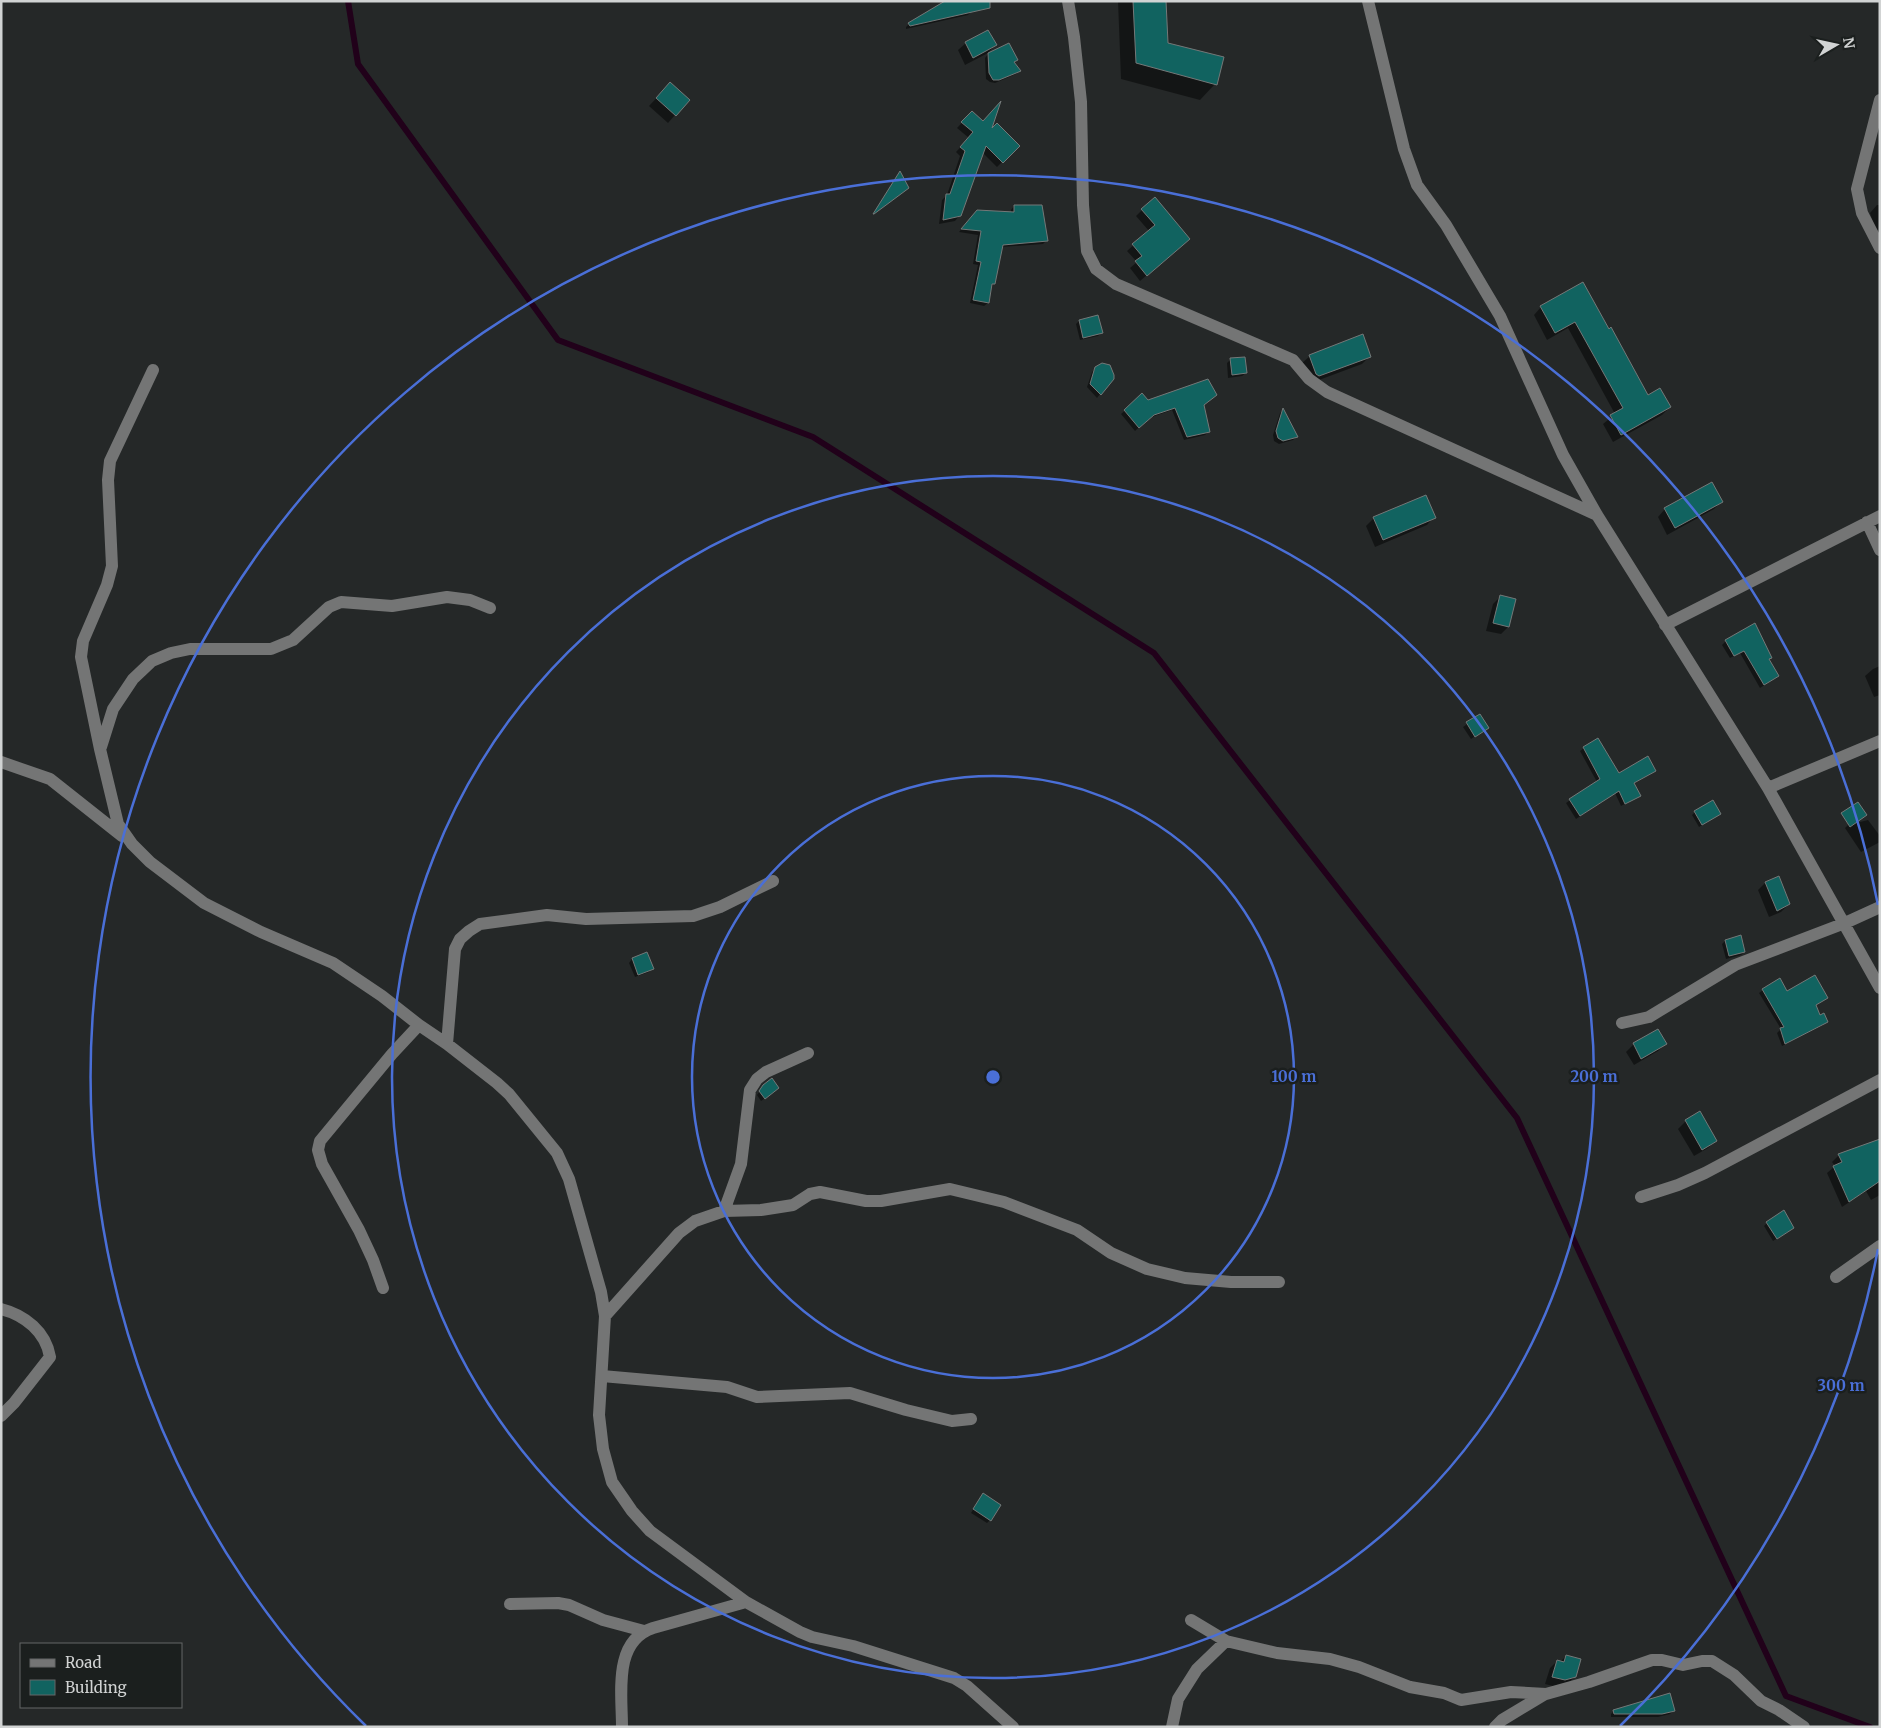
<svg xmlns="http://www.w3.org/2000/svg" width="1881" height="1728" viewBox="0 0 1881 1728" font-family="Merriweather,serif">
	<rect width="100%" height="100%" fill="#252828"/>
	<path fill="#0007" d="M 1118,1 L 1165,1 L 1167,44 L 1215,84 L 1200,100 L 1121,79 Z
		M 972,11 L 968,15 L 906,29 L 906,27 L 909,24 Z
		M 966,43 L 995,45 L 988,53 L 965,65 L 958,50 Z
		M 988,54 L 1013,62 L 1019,71 L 1016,74 L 995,83 L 990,82 L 986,79 L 985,58 Z
		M 663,91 L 675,115 L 668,123 L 649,106 Z
		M 972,112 L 989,132 L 1018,146 L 997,167 L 982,152 L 960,215 L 955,221 L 939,224 L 942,200 L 947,195 L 960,156 L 956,152 L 969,138 L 957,128 Z
		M 1877,205 L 1880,205 L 1880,234 L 1877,235 L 1870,213 Z
		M 1014,206 L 1047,240 L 1043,244 L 1001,247 L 988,303 L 984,306 L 970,303 L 978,265 L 973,264 L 978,235 L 959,232 L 978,211 L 1011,213 L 1011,210 Z
		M 1142,210 L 1182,245 L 1140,281 L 1130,268 L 1137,262 L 1127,251 L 1149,231 L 1136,216 Z
		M 1583,284 L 1648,396 L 1670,407 L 1662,415 L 1613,442 L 1603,424 L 1615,414 L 1568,328 L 1547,340 L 1534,315 L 1541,307 Z
		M 1079,321 L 1101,333 L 1098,336 L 1080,340 L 1076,324 Z
		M 1310,356 L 1370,356 L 1362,364 L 1311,383 L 1302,363 Z
		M 1244,358 L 1246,373 L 1242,376 L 1228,378 L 1227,363 L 1230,360 Z
		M 1096,368 L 1112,378 L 1097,398 L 1087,387 L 1092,372 Z
		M 1142,395 L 1148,401 L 1203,405 L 1208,432 L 1205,435 L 1184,440 L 1172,410 L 1149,418 L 1135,431 L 1121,414 Z
		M 1283,410 L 1296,437 L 1293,440 L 1279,444 L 1274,441 L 1273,435 L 1280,413 Z
		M 1722,501 L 1714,509 L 1667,535 L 1658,517 L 1665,509 Z
		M 1434,517 L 1427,525 L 1375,547 L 1366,526 L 1374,518 Z
		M 1501,596 L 1508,627 L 1501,634 L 1486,631 L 1493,604 Z
		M 1726,641 L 1771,657 L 1768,660 L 1778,676 L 1760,688 L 1740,653 L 1730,658 L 1722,645 Z
		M 1880,666 L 1880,695 L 1874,697 L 1865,676 L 1873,669 Z
		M 1479,716 L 1487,728 L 1471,739 L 1463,727 Z
		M 1584,748 L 1618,774 L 1651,774 L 1633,784 L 1639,796 L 1621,806 L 1615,793 L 1576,819 L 1566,803 L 1597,782 L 1580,751 Z
		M 1695,812 L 1719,814 L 1699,827 L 1692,815 Z
		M 1868,820 L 1880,836 L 1880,842 L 1861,852 L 1845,828 L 1848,825 Z
		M 1765,883 L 1789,904 L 1781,912 L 1769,917 L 1758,890 Z
		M 1725,941 L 1744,952 L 1741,955 L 1726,959 L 1722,944 Z
		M 646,954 L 652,968 L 649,972 L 635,977 L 629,963 L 632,959 Z
		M 1763,990 L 1826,998 L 1815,1006 L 1820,1016 L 1826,1022 L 1823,1025 L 1782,1046 L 1777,1033 L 1781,1029 L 1759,993 Z
		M 1658,1031 L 1665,1044 L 1658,1051 L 1634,1065 L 1626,1052 L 1634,1044 Z
		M 764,1086 L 774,1092 L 761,1101 L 757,1095 Z
		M 1686,1121 L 1716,1140 L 1708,1148 L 1694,1156 L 1678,1129 Z
		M 1880,1140 L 1880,1195 L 1871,1200 L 1866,1191 L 1842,1207 L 1827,1173 L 1835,1166 L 1832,1162 L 1839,1155 Z
		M 1767,1223 L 1793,1228 L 1773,1241 L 1764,1226 Z
		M 980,1498 L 990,1520 L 987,1523 L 971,1513 Z
		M 1566,1656 L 1575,1677 L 1567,1684 L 1557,1687 L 1545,1684 L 1550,1668 L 1557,1661 L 1560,1662 Z
		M 1674,1710 L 1670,1714 L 1658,1717 L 1611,1717 L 1611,1714 L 1614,1711 Z"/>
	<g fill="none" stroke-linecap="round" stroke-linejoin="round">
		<path stroke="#21011a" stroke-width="6" d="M 348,1 L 358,64 L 558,340 L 813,437 L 1154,653 L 1517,1118 L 1786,1696 L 1870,1727"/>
	</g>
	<path fill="#116360" stroke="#747878" d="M 945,1 L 990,1 L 990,8 L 910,26 L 908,23 Z
		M 1133,1 L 1166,1 L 1168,43 L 1224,57 L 1217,85 L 1136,63 Z
		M 988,30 L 997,45 L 973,58 L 965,42 Z
		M 1009,43 L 1018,60 L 1014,62 L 1021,71 L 999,80 L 993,80 L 989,73 L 988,53 Z
		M 670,82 L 690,100 L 676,116 L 656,98 Z
		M 1001,101 L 992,128 L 997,123 L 1020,146 L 1003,163 L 986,146 L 961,216 L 943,220 L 946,194 L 950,194 L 965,151 L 960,147 L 973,132 L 961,122 L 972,111 L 983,121 Z
		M 900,171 L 909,188 L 874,214 L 873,214 Z
		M 1155,197 L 1190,239 L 1147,276 L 1135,261 L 1142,256 L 1132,244 L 1155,225 L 1141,209 Z
		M 1014,205 L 1042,205 L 1048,241 L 1003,245 L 995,284 L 992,284 L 989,303 L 973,300 L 981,262 L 976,261 L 981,231 L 961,229 L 977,210 L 1014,212 Z
		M 1583,282 L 1609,329 L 1611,327 L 1648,395 L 1660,388 L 1671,407 L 1621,435 L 1610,415 L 1623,408 L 1575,322 L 1555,333 L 1540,306 Z
		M 1098,315 L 1103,333 L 1083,338 L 1079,320 Z
		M 1363,334 L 1371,357 L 1319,376 L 1316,374 L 1309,355 Z
		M 1245,357 L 1247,373 L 1232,375 L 1230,358 Z
		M 1102,363 L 1110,365 L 1114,375 L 1114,379 L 1101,395 L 1090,384 L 1095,367 Z
		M 1208,379 L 1217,395 L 1204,405 L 1210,432 L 1187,437 L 1175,408 L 1154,415 L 1139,428 L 1124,410 L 1142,393 L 1148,400 Z
		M 1283,408 L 1298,437 L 1283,441 L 1278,438 L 1276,431 Z
		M 1712,482 L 1723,502 L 1675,528 L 1664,508 Z
		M 1426,495 L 1436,518 L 1383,540 L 1373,517 Z
		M 1500,595 L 1516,599 L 1509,627 L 1493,623 Z
		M 1755,623 L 1772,658 L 1769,659 L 1779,676 L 1764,685 L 1744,651 L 1734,656 L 1725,640 Z
		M 1480,714 L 1489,728 L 1475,737 L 1466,722 Z
		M 1598,738 L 1619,773 L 1648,756 L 1656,771 L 1634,783 L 1641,796 L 1625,804 L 1619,791 L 1580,816 L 1569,799 L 1600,779 L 1583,747 Z
		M 1713,800 L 1721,814 L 1702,825 L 1694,811 Z
		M 1858,802 L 1867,815 L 1850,827 L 1841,813 Z
		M 1779,876 L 1790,904 L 1777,911 L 1765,882 Z
		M 1741,935 L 1745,952 L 1729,956 L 1725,940 Z
		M 647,952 L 654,969 L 638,975 L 632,958 Z
		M 1815,975 L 1828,998 L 1816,1005 L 1820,1015 L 1824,1013 L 1828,1022 L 1785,1044 L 1780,1028 L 1784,1027 L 1762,989 L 1780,978 L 1787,991 Z
		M 1658,1029 L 1667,1044 L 1641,1059 L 1633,1043 Z
		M 772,1078 L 779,1088 L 765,1099 L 759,1091 L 763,1085 Z
		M 1700,1111 L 1717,1141 L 1702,1150 L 1685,1120 Z
		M 1880,1139 L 1880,1181 L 1849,1202 L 1833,1166 L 1842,1162 L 1838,1154 Z
		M 1784,1210 L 1794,1228 L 1777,1239 L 1766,1222 Z
		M 983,1493 L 1001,1505 L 991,1521 L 973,1509 Z
		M 1566,1655 L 1581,1659 L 1576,1677 L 1565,1680 L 1552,1677 L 1557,1660 L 1564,1662 Z
		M 1670,1693 L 1675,1711 L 1662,1714 L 1614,1714 L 1613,1710 Z"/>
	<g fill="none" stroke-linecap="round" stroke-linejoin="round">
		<path stroke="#747575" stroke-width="12" d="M 1068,1 L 1074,37 L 1081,102 L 1083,205 L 1087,251 L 1096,269 L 1116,284 L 1293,360 L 1309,379 L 1327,392 L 1597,515
			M 1368,1 L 1404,149 L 1417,185 L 1446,225 L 1500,316 L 1563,455 L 1597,515 L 1768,788 L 1880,988
			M 1880,100 L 1857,189 L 1862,213 L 1880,248
			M 153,370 L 110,461 L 108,480 L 112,566 L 107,585 L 83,641 L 81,657 L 100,749 L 118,824 L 132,844 L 150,862 L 204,903 L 261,932 L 333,963 L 382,996 L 419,1025 L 447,1044 L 497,1083 L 509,1094 L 557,1153 L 569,1179 L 601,1292 L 605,1316 L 599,1415 L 603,1449 L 612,1482 L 632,1511 L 650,1531 L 746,1602 L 800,1632 L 812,1637 L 853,1646 L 954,1678 L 967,1686 L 1013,1727
			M 1867,522 L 1880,550
			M 1665,625 L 1880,516
			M 101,747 L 113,709 L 133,679 L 152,661 L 171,653 L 190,649 L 271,649 L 293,640 L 329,607 L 341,602 L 392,606 L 447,597 L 470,600 L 490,608
			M 1,762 L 50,779 L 122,836
			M 1768,788 L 1880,741
			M 1622,1023 L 1649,1017 L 1735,965 L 1845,923 L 1880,907
			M 447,1044 L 455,949 L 460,939 L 469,931 L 480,924 L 547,915 L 586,919 L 693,916 L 720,907 L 773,881
			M 1641,1197 L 1678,1185 L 1705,1173 L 1880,1080
			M 724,1211 L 741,1164 L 750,1090 L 757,1079 L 766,1072 L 808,1053
			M 1836,1277 L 1880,1246
			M 383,1288 L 373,1260 L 359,1230 L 322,1164 L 318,1150 L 320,1141 L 392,1054 L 419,1025
			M 1,1309 C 25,1315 46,1332 50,1357 L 14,1403 L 1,1416
			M 605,1316 L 679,1233 L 695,1221 L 724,1211 L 761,1210 L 793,1205 L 810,1194 L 820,1192 L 866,1201 L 881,1201 L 950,1189 L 1004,1202 L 1077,1230 L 1111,1253 L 1147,1269 L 1185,1278 L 1231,1282 L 1279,1282
			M 602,1376 L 727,1387 L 757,1397 L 850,1393 L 906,1410 L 952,1421 L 971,1419
			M 510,1604 L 558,1603 L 569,1605 L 603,1620 L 644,1631
			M 1191,1620 L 1226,1641 L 1277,1653 L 1330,1659 L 1359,1667 L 1410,1687 L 1444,1693 L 1461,1700 L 1511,1692 L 1546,1694 L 1589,1682 L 1652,1660 L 1662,1660 L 1683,1665 L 1702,1661 L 1712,1661 L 1734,1675 L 1761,1701 L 1779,1710 L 1804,1727
			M 622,1727 C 622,1693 613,1641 653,1628 L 746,1602
			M 1172,1727 L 1178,1699 L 1197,1669 L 1226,1641
			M 1495,1727 L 1502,1720 L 1545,1694"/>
	</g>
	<g fill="none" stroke="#4a6fd7" stroke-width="2.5">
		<circle cx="993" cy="1077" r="301"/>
		<circle cx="993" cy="1077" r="601"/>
		<path d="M1878 1249A902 902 0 0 1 1620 1726M366 1726A902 902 0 1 1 1878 905"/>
	</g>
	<circle cx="993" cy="1077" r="8" fill="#4a6fd7" stroke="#1b1f1e" stroke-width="2.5"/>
	<g font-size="15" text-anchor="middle" font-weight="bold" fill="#4a6fd7" stroke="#1b1f1e" stroke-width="5" stroke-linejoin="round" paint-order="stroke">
		<text x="1294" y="1082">100 m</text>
		<text x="1594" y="1082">200 m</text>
		<text x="1841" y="1391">300 m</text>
	</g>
	<rect width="1881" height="1728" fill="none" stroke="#d1d3d3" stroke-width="5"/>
	<rect x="20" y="1643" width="162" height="65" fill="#1b1f1e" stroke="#646766"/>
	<rect x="30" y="1659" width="25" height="8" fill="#747575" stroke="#646766"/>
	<text x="65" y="1668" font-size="15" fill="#d1d3d3">Road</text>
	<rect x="30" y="1680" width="25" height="15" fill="#116360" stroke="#646766"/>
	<text x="65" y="1693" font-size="15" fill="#d1d3d3">Building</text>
	<g transform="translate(1836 45) rotate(81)" stroke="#1b1f1e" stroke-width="4" paint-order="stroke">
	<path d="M0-4L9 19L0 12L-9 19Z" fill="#d1d3d3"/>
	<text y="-8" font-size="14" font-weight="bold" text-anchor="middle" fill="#d1d3d3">N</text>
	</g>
</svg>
